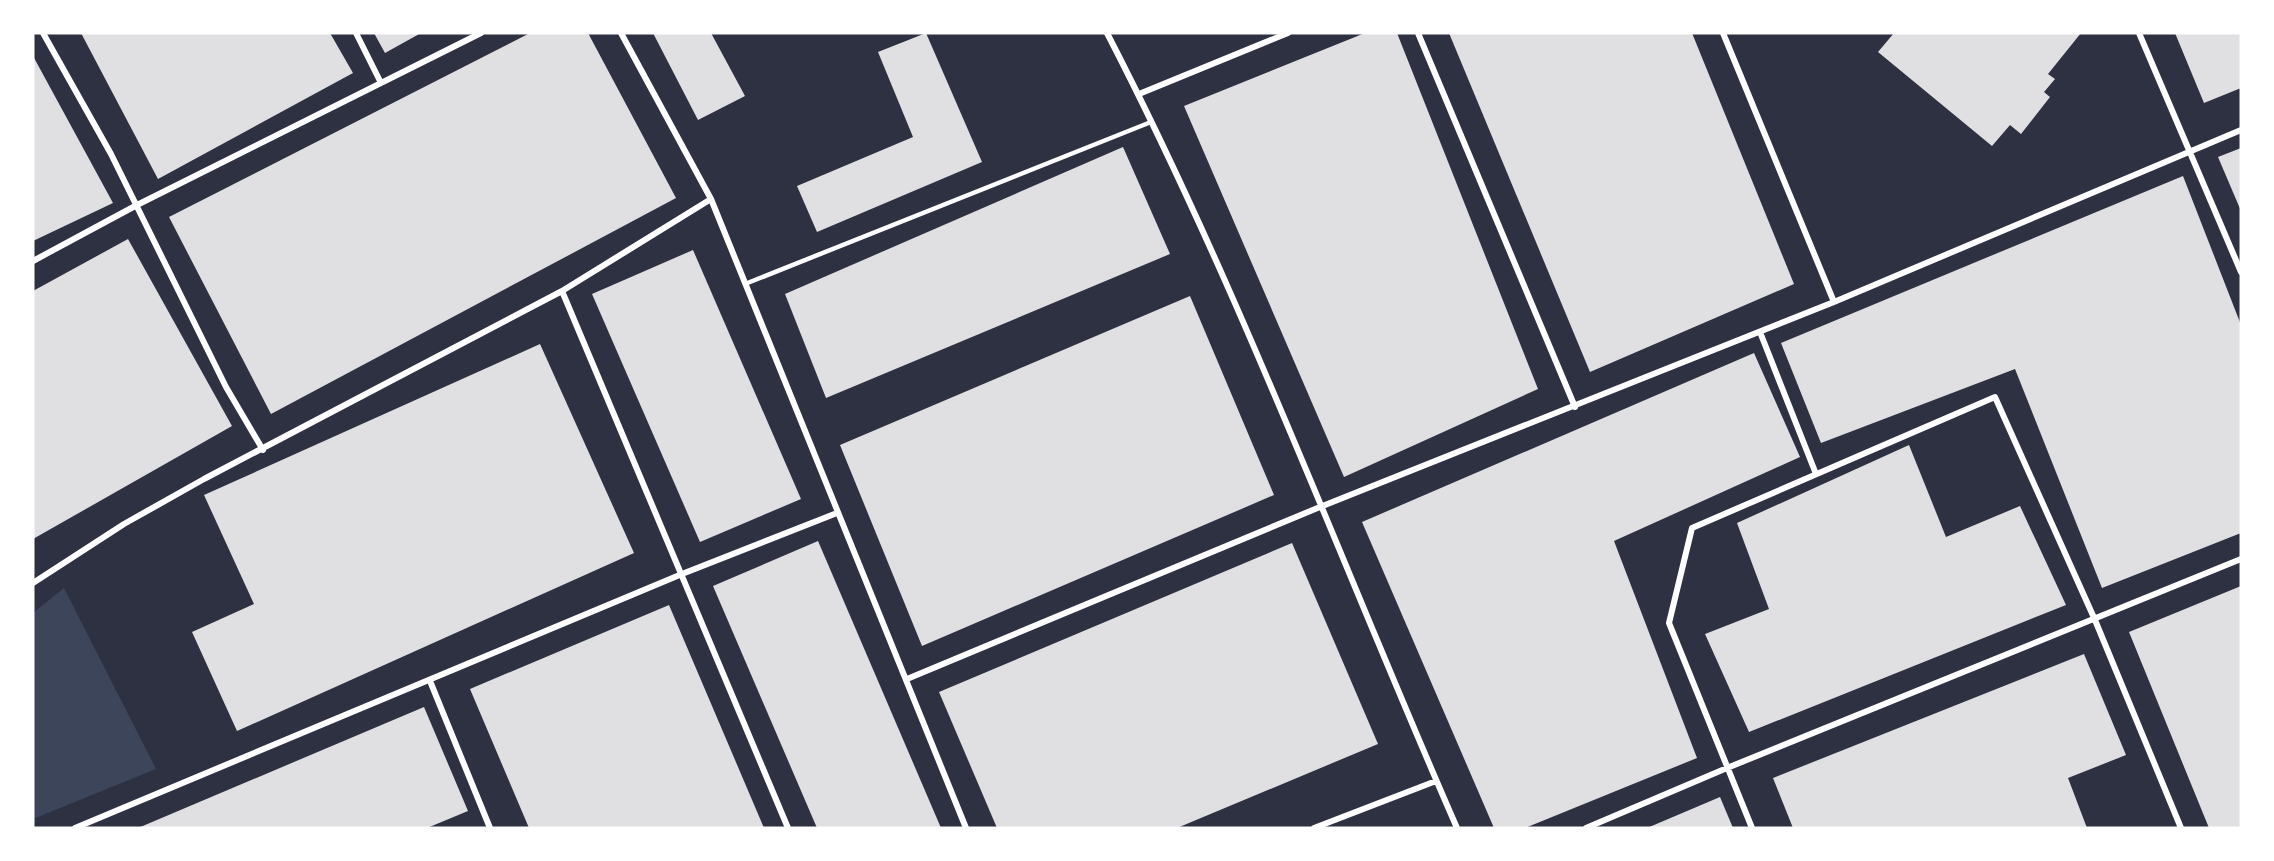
<svg xmlns="http://www.w3.org/2000/svg" width="2274" height="861" viewBox="0 0 2274 861" font-family="'IBM Plex Sans',sans-serif">
	<rect width="100%" height="100%" fill="#2d3142"/>
	<path fill="#3c4559" d="M 64,588 L 156,769 L 33,819 L 33,613 Z"/>
	<path fill="#e0e0e3" d="M 81,33 L 330,33 L 353,73 L 158,179 Z
		M 374,33 L 421,33 L 385,53 Z
		M 530,33 L 588,33 L 676,198 L 271,414 L 169,217 Z
		M 653,33 L 711,33 L 745,96 L 698,120 Z
		M 926,33 L 982,162 L 817,232 L 797,186 L 913,137 L 878,52 Z
		M 1365,33 L 1397,33 L 1538,389 L 1344,477 L 1184,106 Z
		M 1449,33 L 1692,33 L 1794,284 L 1590,372 Z
		M 1894,33 L 2081,33 L 2048,74 L 2055,79 L 2044,92 L 2050,97 L 2021,134 L 2010,125 L 1992,146 L 1878,52 Z
		M 2175,33 L 2241,33 L 2241,88 L 2204,103 Z
		M 33,56 L 113,203 L 33,241 Z
		M 1123,147 L 1170,254 L 826,398 L 785,294 Z
		M 2241,148 L 2241,211 L 2218,157 Z
		M 2183,176 L 2241,325 L 2241,533 L 2102,588 L 2015,369 L 1821,443 L 1781,343 Z
		M 128,239 L 232,426 L 33,539 L 33,291 Z
		M 693,250 L 801,499 L 700,542 L 592,294 Z
		M 1190,296 L 1274,495 L 922,646 L 840,445 Z
		M 540,344 L 634,553 L 237,731 L 192,632 L 254,604 L 204,495 Z
		M 1754,353 L 1800,457 L 1614,541 L 1697,758 L 1525,828 L 1494,828 L 1362,522 Z
		M 1909,445 L 1946,537 L 2020,506 L 2066,605 L 1749,732 L 1705,634 L 1769,609 L 1737,523 Z
		M 818,541 L 941,828 L 817,828 L 713,586 Z
		M 1292,543 L 1378,744 L 1177,828 L 997,828 L 939,692 Z
		M 2241,586 L 2241,828 L 2209,828 L 2129,632 Z
		M 669,605 L 764,828 L 529,828 L 470,689 Z
		M 2084,654 L 2126,755 L 2068,778 L 2087,828 L 1793,828 L 1773,778 Z
		M 424,707 L 468,811 L 427,828 L 138,828 Z
		M 1720,797 L 1733,828 L 1647,828 Z"/>
	<g fill="none" stroke-linecap="round" stroke-linejoin="round">
		<path stroke="#fff" stroke-width="4.5" d="M 745,284 L 1151,122"/>
		<path stroke="#fff" stroke-width="6" d="M 43,33 L 111,154 L 226,387 L 263,450
			M 356,33 L 381,83
			M 621,33 L 711,199 L 966,828
			M 1107,33 C 1240,290 1341,563 1457,828
			M 1418,33 L 1575,407
			M 1723,33 L 1834,302
			M 2139,33 L 2241,272
			M 1139,94 L 1288,33
			M 33,261 L 137,205 L 481,33
			M 562,291 L 788,828
			M 1760,332 L 1816,474
			M 33,583 L 124,524 L 204,479 L 562,291 L 711,199
			M 907,679 L 1320,507 L 1834,302 L 2241,130
			M 430,681 L 490,828
			M 75,828 L 682,574 L 837,513
			M 1314,828 L 1436,781
			M 1586,828 L 1727,768 L 2241,559
			M 1752,828 L 1669,623 L 1692,528 L 1995,397 L 2095,620 L 2181,828"/>
	</g>
	<rect width="2274" height="861" fill="none" stroke="#ffffff" stroke-width="69"/>
</svg>
